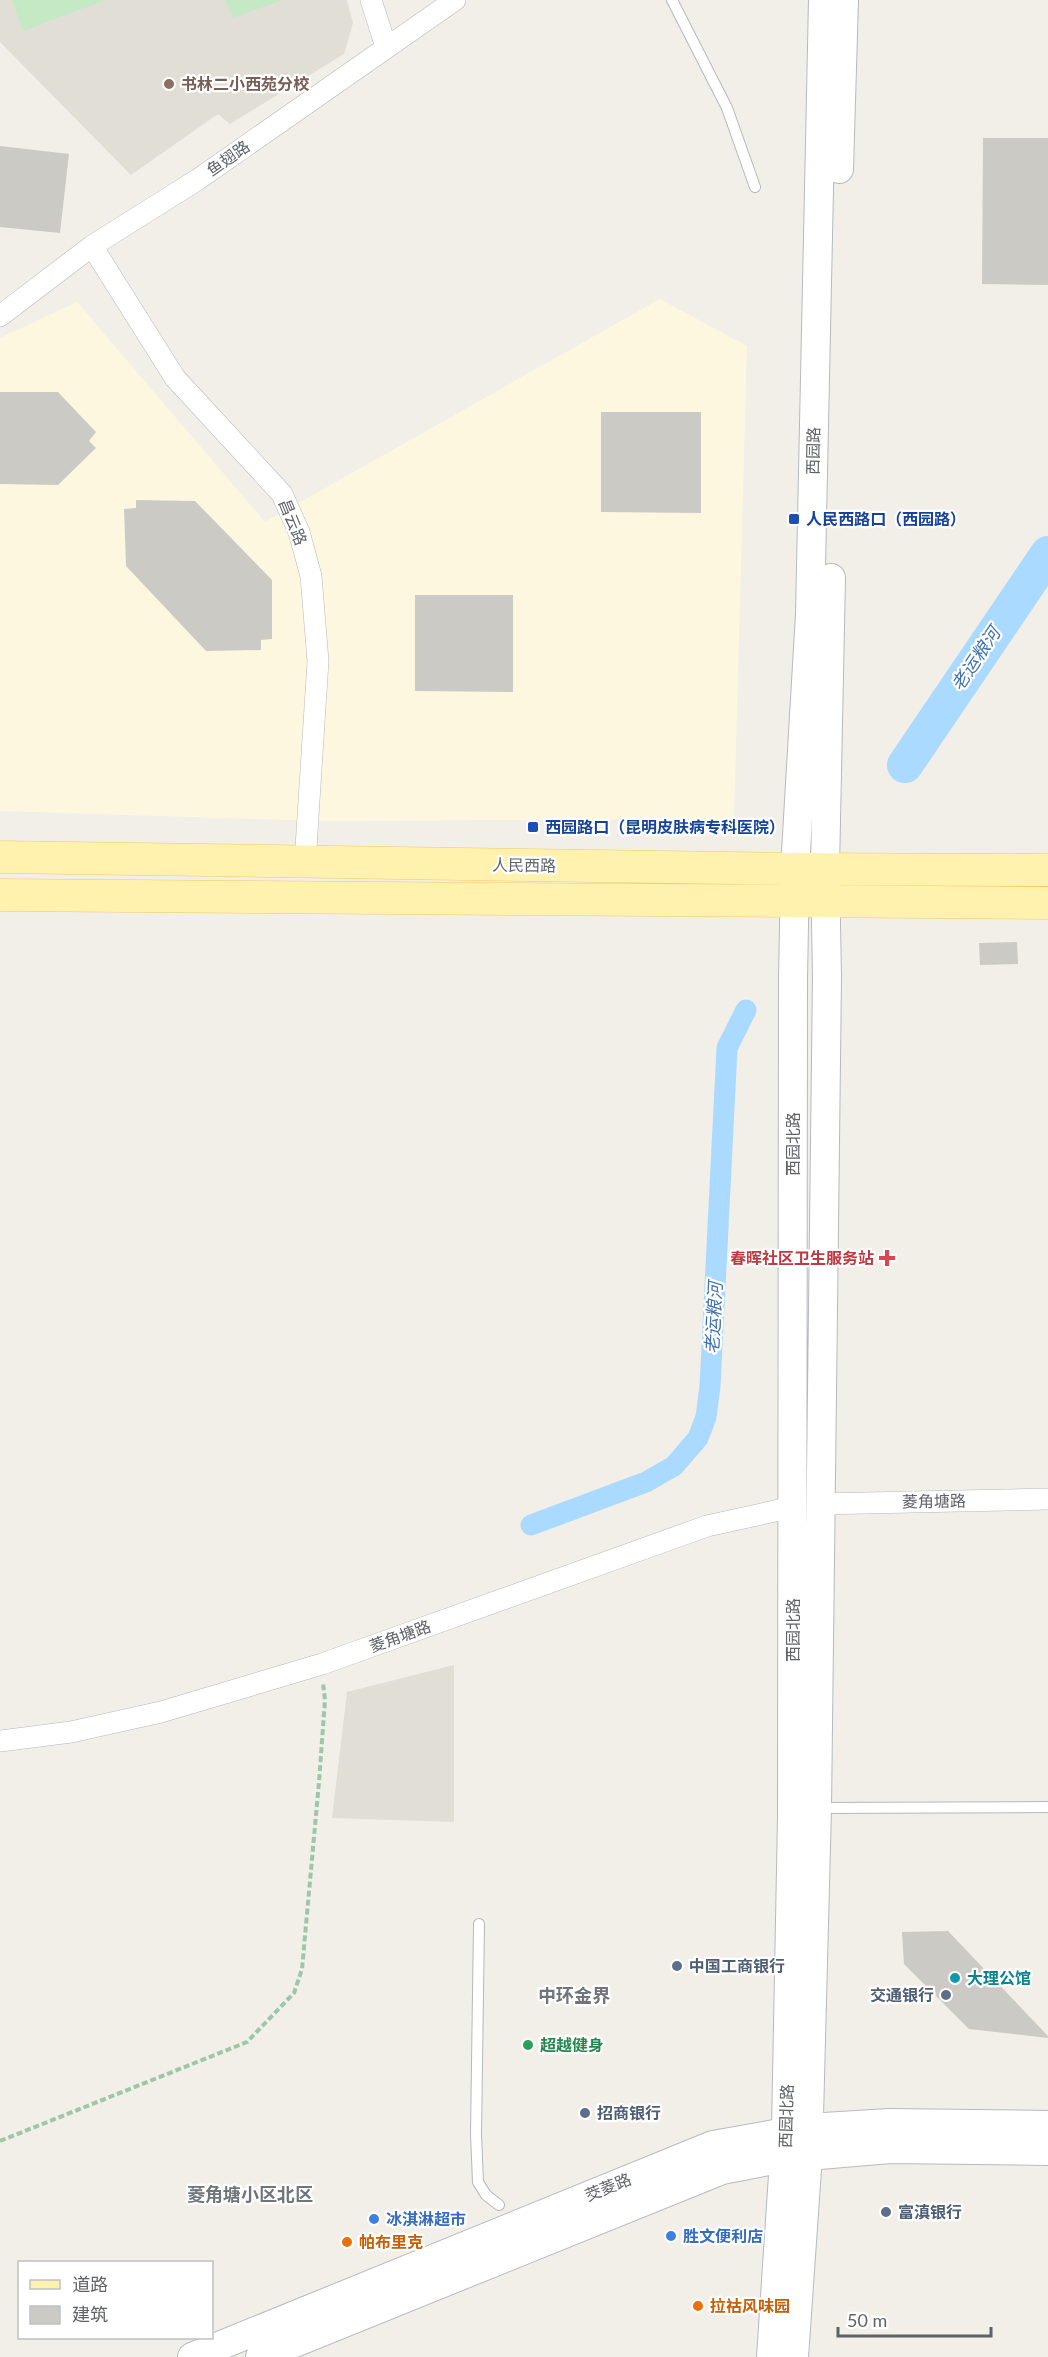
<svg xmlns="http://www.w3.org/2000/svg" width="1048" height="2357" viewBox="0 0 1048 2357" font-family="Lato,'Noto Sans SC',sans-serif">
	<rect width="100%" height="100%" fill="#f1efe8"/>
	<path fill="#fef7e0" d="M 660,299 L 747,346 L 734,819 L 322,821 L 0,811 L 0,338 L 77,302 L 265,522 Z"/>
	<path fill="#e1ded6" d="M 0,0 L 347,0 L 353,23 L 344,54 L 230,124 L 218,114 L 131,175 L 0,42 Z
		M 454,1665 L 454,1822 L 332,1818 L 347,1692 Z"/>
	<path fill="#c5e8c5" d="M 12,0 L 103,0 L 103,1 L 23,31 Z
		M 226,0 L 282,0 L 233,18 Z"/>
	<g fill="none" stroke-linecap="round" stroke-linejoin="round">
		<path stroke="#aadaff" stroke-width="21" d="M 531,1525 L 646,1482 L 674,1466 L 698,1438 L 706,1417 L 710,1386 L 727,1048 L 746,1010"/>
		<path stroke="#aadaff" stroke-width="36" d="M 905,765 L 1048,554"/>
	</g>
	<path fill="#cccac5" d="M 983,138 L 1048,138 L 1048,285 L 982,284 Z
		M 0,146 L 69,154 L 60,233 L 0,227 Z
		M 0,392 L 58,392 L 96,432 L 89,441 L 96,448 L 58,485 L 0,484 Z
		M 601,412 L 701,412 L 701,513 L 601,512 Z
		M 136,500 L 195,501 L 272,580 L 272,639 L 261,640 L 261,650 L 206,651 L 126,566 L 124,509 L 136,508 Z
		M 415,595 L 513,595 L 513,692 L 415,691 Z
		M 1017,942 L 1018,964 L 980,965 L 979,943 Z
		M 948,1931 L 1048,2036 L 1048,2038 L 969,2029 L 904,1964 L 902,1932 Z"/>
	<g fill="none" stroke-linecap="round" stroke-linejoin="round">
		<defs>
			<path id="lane" d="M 672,0 L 727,108 L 755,187
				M 817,1808 L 1048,1807
				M 479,1924 L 476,2134 L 478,2182 L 486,2195 L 499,2205"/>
			<path id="street" d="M 371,0 L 386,47
				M 92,246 L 175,378 L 282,494 L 299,532 L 311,576 L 318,661 L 305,863
				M 0,316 L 92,246 L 197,180 L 455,0
				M 819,1504 L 1048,1499
				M 0,1741 L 71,1732 L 161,1712 L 322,1664 L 707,1526 L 793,1507"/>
			<path id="secondary" d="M 839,169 L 844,0
				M 192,2357 L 713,2145 L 808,2128 L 889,2123 L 1048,2125
				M 260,2357 L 722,2170 L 784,2158 L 890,2149 L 1048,2151
				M 771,2357 L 786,2130 L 792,1817 L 793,979 L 795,869 L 810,614 L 823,0
				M 794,2357 L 808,2155 L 817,1808 L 827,977 L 825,869 L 831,578"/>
			<path id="primary" d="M 0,857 L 795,869 L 1048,870
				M 0,895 L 1048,903"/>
		</defs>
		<use href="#lane" stroke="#b5b8bc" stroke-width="12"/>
		<use href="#street" stroke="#b5b8bc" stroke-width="22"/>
		<use href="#secondary" stroke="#b6babf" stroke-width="30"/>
		<use href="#primary" stroke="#f2c960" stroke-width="33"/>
		<path stroke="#9cc7a9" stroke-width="4" stroke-dasharray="6 3" stroke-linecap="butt" d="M 0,2141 L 247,2042 L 294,1993 L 302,1969 L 319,1782 L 325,1700 L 323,1683"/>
		<use href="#lane" stroke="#fff" stroke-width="10"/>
		<use href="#street" stroke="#fff" stroke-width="21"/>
		<use href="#secondary" stroke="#fff" stroke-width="28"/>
		<use href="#primary" stroke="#fff2af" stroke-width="32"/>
	</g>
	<circle fill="#8d6e63" stroke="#fff" stroke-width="2" cx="169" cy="84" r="6"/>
	<g fill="#1a4fb4" stroke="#fff" stroke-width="2">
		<rect x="788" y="513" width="12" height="12" rx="3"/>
		<rect x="527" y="821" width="12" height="12" rx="3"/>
	</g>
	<path fill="#e0444e" stroke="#fff" stroke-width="2" d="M884 1249h6v6h6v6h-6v6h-6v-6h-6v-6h6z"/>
	<g fill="#5c6f8a" stroke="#fff" stroke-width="2">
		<circle cx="677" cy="1966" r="6"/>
		<circle cx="946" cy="1995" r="6"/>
		<circle cx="585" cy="2113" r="6"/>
		<circle cx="886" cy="2212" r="6"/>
	</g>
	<circle fill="#0f9aa8" stroke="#fff" stroke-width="2" cx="955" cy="1978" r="6"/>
	<circle fill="#2e9e5b" stroke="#fff" stroke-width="2" cx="528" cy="2045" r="6"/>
	<g fill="#3f7fe0" stroke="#fff" stroke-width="2">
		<circle cx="374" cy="2219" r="6"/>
		<circle cx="671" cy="2236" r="6"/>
	</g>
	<g fill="#e8710a" stroke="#fff" stroke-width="2">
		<circle cx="347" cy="2242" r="6"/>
		<circle cx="698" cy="2306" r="6"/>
	</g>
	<g text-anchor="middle" stroke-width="4.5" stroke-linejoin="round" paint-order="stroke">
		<g font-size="16" font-weight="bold" fill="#785e54" stroke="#fff" text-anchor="start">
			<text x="181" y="90">书林二小西苑分校</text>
		</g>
		<g font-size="16" fill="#5f6368" stroke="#fff">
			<text transform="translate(228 158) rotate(-35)" y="6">鱼翅路</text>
			<text transform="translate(813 451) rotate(-89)" y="6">西园路</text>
			<text transform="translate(293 522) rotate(68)" y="6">昌云路</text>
			<text transform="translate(524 865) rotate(1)" y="6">人民西路</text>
			<text transform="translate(793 1144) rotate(-90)" y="6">西园北路</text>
			<text transform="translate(934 1501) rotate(-1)" y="6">菱角塘路</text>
			<text transform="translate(793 1630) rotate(-90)" y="6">西园北路</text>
			<text transform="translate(400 1636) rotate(-20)" y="6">菱角塘路</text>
			<text transform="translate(786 2116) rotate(-88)" y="6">西园北路</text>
			<text transform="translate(608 2187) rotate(-22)" y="6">茭菱路</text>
		</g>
		<g font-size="16" font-weight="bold" fill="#164399" stroke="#fff" text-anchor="start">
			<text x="806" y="525">人民西路口（西园路）</text>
			<text x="545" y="833">西园路口（昆明皮肤病专科医院）</text>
		</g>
		<g font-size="16" font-weight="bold" fill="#be3a42" stroke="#fff" text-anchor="end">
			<text x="874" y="1264">春晖社区卫生服务站</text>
		</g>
		<g font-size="16" font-weight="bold" fill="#4e5e75" stroke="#fff" text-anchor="start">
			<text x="689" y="1972">中国工商银行</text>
			<text x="934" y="2001" text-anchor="end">交通银行</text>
			<text x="597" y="2119">招商银行</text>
			<text x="898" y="2218">富滇银行</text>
		</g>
		<g font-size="16" font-weight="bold" fill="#0d838f" stroke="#fff" text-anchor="start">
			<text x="967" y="1984">大理公馆</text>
		</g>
		<g font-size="16" font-weight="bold" fill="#27864d" stroke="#fff" text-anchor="start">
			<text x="540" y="2051">超越健身</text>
		</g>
		<g font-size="16" font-weight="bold" fill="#366cbe" stroke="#fff" text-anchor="start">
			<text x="386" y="2225">冰淇淋超市</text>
			<text x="683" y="2242">胜文便利店</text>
		</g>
		<g font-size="16" font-weight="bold" fill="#c56008" stroke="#fff" text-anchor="start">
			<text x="359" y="2248">帕布里克</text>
			<text x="710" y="2312">拉祜风味园</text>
		</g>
		<g font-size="18" font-style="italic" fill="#4174aa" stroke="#fff">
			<text transform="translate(976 659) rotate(-56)" y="6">老运粮河</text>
			<text transform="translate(714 1318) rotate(-87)" y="6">老运粮河</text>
		</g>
		<g font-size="18" font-weight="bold" fill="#70757a" stroke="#fff">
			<text x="574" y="2002">中环金界</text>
			<text x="250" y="2201">菱角塘小区北区</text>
		</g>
	</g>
	<rect x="18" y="2261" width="195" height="78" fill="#ffffff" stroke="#bfc1c3" stroke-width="1.5"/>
	<rect x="30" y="2280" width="30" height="9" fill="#fff2af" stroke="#bfc1c3" stroke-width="1.5"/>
	<text x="72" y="2291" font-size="18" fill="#5f6368">道路</text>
	<rect x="30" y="2306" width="30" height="18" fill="#cccac5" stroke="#bfc1c3" stroke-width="1.5"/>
	<text x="72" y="2321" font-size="18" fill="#5f6368">建筑</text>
	<path d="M838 2327v9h153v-9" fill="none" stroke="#5f6368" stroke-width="3"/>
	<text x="847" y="2327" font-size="18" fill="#5f6368" stroke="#ffffff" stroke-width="4.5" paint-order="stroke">50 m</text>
</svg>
